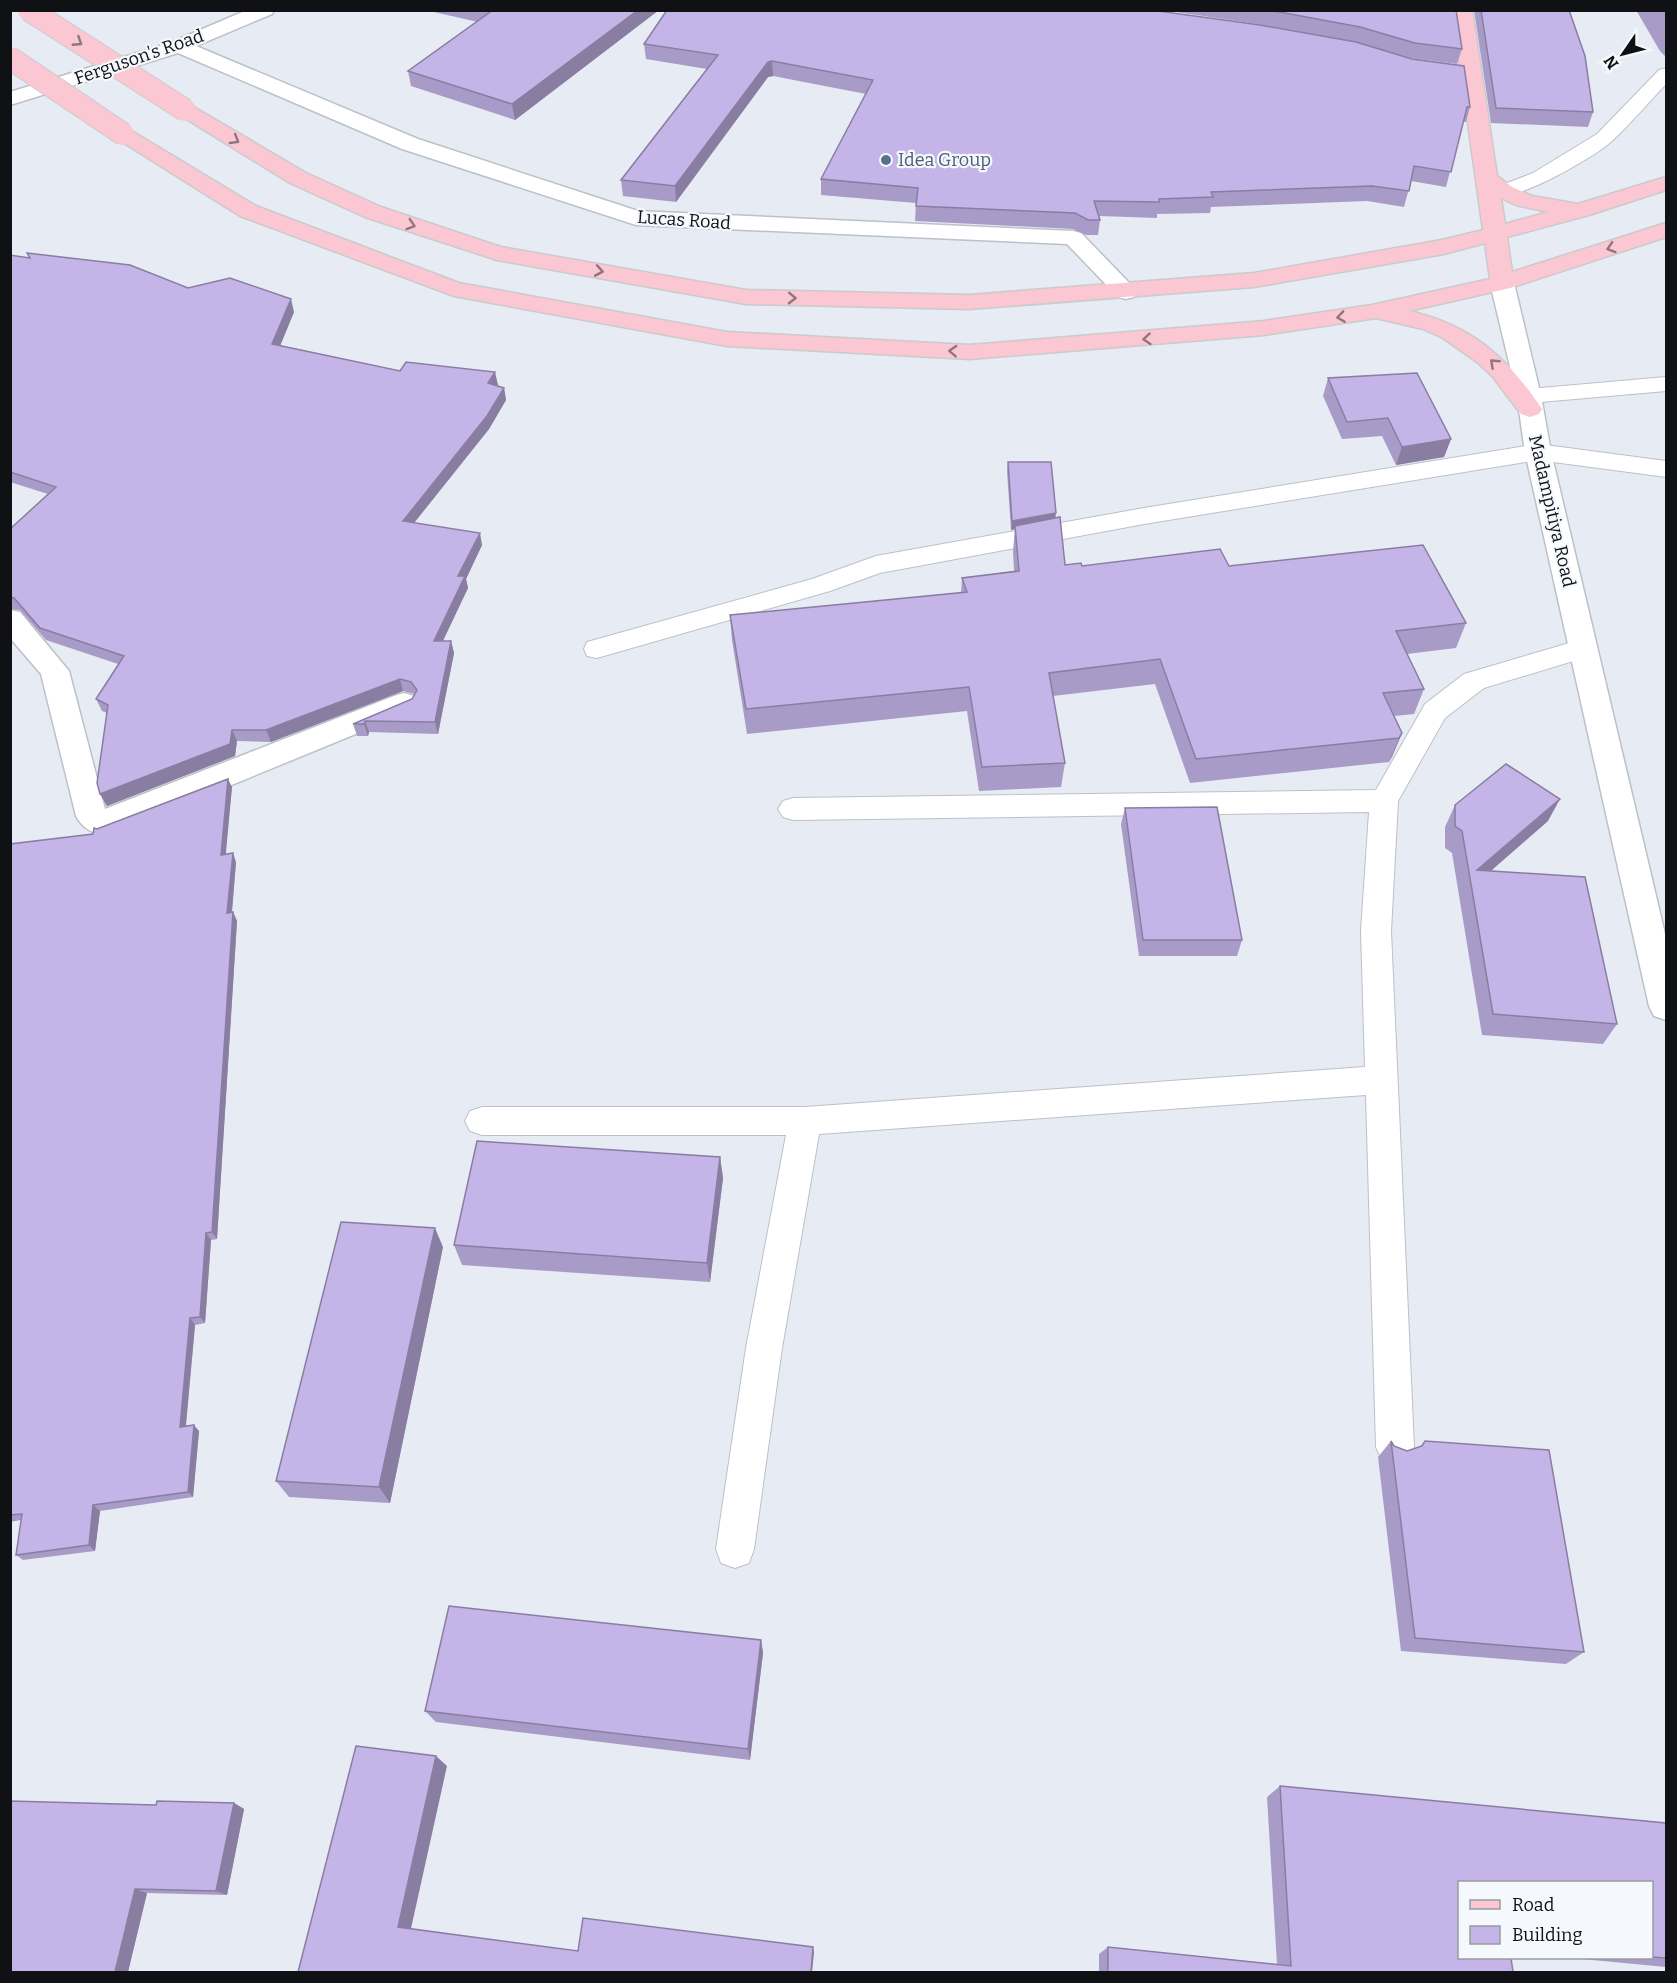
<svg xmlns="http://www.w3.org/2000/svg" width="1677" height="1983" viewBox="0 0 1677 1983" font-family="Bitter,serif">
	<rect width="100%" height="100%" fill="#e6ebf4"/>
	<path fill="#e6ebf4" d="M 11,11 L 80,11 L 100,23 L 10,51 Z"/>
	<g fill="none" stroke-linecap="round" stroke-linejoin="round">
		<defs>
			<path id="lane" d="M 1666,68 L 1666,84 C 1648,103 1631,123 1612,141 C 1595,157 1516,202 1494,196 L 1491,192 L 1494,188 L 1533,173 L 1597,134 L 1659,70 Z
				M 1666,377 L 1666,391 L 1529,403 L 1521,401 L 1517,396 L 1521,391 L 1529,389 Z
				M 1538,444 L 1666,461 L 1666,477 L 1538,460 L 1144,524 L 880,573 L 830,591 L 597,658 L 587,656 L 584,649 L 587,642 L 812,579 L 876,556 L 1144,508 Z
				M 1583,639 L 1593,641 L 1596,648 L 1593,655 L 1484,688 L 1445,718 L 1398,801 L 1391,931 L 1414,1447 L 1408,1460 L 1395,1465 L 1382,1460 L 1376,1447 L 1366,1095 L 819,1134 L 782,1348 L 754,1549 L 749,1563 L 735,1568 L 721,1563 L 716,1549 L 746,1348 L 786,1135 L 482,1135 L 470,1131 L 465,1121 L 470,1111 L 482,1107 L 805,1107 L 1365,1067 L 1361,931 L 1369,812 L 793,820 L 783,817 L 778,809 L 783,801 L 793,798 L 1376,790 L 1425,704 L 1464,674 Z"/>
			<path id="street" d="M 10,610 L 20,612 L 69,671 L 105,809 L 394,696 L 404,693 L 414,696 L 419,703 L 414,710 L 212,793 L 101,835 C 89,831 82,827 76,816 L 41,674 L 10,638 Z"/>
			<path id="secondary" d="M 247,10 L 274,10 L 272,14 L 196,46 L 418,139 L 638,211 L 1073,231 L 1081,233 L 1138,292 L 1134,297 L 1126,299 L 1118,297 L 1067,244 L 636,225 L 402,149 L 178,53 L 10,105 L 10,92 L 172,42 Z
				M 1502,276 L 1510,278 L 1514,283 L 1541,396 L 1551,452 L 1666,938 L 1666,1020 L 1654,1016 L 1649,1006 L 1525,452 L 1517,396 L 1490,283 L 1494,278 Z"/>
			<path id="primary" d="M 1452,10 L 1472,10 L 1497,176 L 1512,187 L 1532,196 L 1578,204 L 1666,177 L 1666,190 L 1589,215 L 1507,237 L 1512,272 L 1666,223 L 1666,237 L 1510,288 L 1409,311 C 1471,325 1507,357 1542,409 L 1539,414 L 1530,417 L 1521,414 L 1493,377 L 1477,362 L 1443,338 L 1423,329 L 1376,318 L 1264,335 L 970,359 L 727,346 L 454,296 L 240,216 L 116,138 L 112,134 L 116,130 L 123,128 L 130,130 L 256,206 L 459,283 L 727,332 L 970,345 L 1264,321 L 1372,305 L 1490,279 L 1485,243 L 1444,254 L 1254,287 L 969,309 L 746,304 L 497,260 L 365,217 L 290,183 L 178,114 L 175,110 L 178,106 L 185,104 L 192,106 L 306,173 L 381,207 L 501,247 L 746,290 L 969,295 L 1254,273 L 1442,240 L 1483,230 ZM 1501,198 L 1516,205 L 1548,212 L 1505,224 Z"/>
		</defs>
		<use href="#lane" stroke="#bbc1c9" stroke-width="2"/>
		<use href="#street" stroke="#bbc1c9" stroke-width="3"/>
		<use href="#secondary" stroke="#bbc1c9" stroke-width="3"/>
		<use href="#primary" stroke="#cacbcb" stroke-width="3"/>
		<use href="#lane" fill="#fff" fill-rule="evenodd"/>
		<use href="#street" fill="#fff" fill-rule="evenodd"/>
		<use href="#secondary" fill="#fff" fill-rule="evenodd"/>
		<use href="#primary" fill="#fbc7d3" fill-rule="evenodd"/>
		<defs>
			<path id="primary-bridge" d="M 29,10 L 185,110
				M 10,58 L 123,134"/>
		</defs>
		<use href="#primary-bridge" stroke="#cacbcb" stroke-width="24" stroke-linecap="butt"/>
		<use href="#primary-bridge" stroke="#fbc7d3" stroke-width="22"/>
	</g>
	<path fill="#a99bc7" d="M 425,10 L 659,10 L 515,120 L 411,86 L 408,71 L 478,22 Z
		M 1163,10 L 1456,10 L 1462,49 L 1457,64 L 1410,58 L 1356,42 L 1257,24 Z
		M 1474,10 L 1569,10 L 1593,112 L 1588,127 L 1491,123 Z
		M 1636,10 L 1666,10 L 1666,57 L 1660,51 Z
		M 644,44 L 1470,107 L 1466,122 L 1463,122 L 1446,187 L 1411,181 L 1404,207 L 1367,201 L 1211,207 L 1210,213 L 1157,214 L 1157,218 L 1099,216 L 1100,220 L 1098,235 L 1086,235 L 1073,229 L 915,221 L 916,203 L 821,195 L 821,179 L 866,94 L 773,76 L 768,77 L 676,202 L 623,196 L 621,180 L 707,69 L 646,59 Z
		M 27,253 L 294,312 L 280,345 L 400,371 L 498,385 L 497,386 L 504,388 L 506,400 L 489,429 L 414,523 L 482,545 L 466,579 L 468,588 L 443,641 L 451,641 L 454,653 L 438,734 L 369,732 L 368,736 L 357,736 L 353,724 L 412,699 L 415,694 L 403,691 L 271,742 L 237,741 L 235,756 L 107,806 L 100,794 L 107,713 L 102,711 L 96,699 L 118,664 L 46,640 L 20,610 L 10,609 L 10,529 L 48,494 L 10,482 L 10,255 L 29,258 Z
		M 1328,378 L 1451,439 L 1444,457 L 1396,465 L 1382,436 L 1342,439 L 1323,396 Z
		M 1008,462 L 1055,518 L 1065,565 L 1082,566 L 1229,566 L 1466,623 L 1456,648 L 1407,654 L 1424,689 L 1414,714 L 1394,716 L 1402,733 L 1389,762 L 1190,783 L 1155,684 L 1053,696 L 1065,763 L 1061,787 L 979,791 L 967,711 L 747,734 L 732,640 L 730,615 L 961,593 L 962,578 L 1014,571 L 1013,551 L 1015,529 L 1011,530 L 1007,471 Z
		M 232,787 L 225,854 L 236,862 L 232,913 L 233,912 L 237,921 L 217,1239 L 211,1240 L 205,1323 L 195,1325 L 186,1426 L 199,1431 L 193,1497 L 100,1511 L 95,1551 L 23,1560 L 16,1555 L 21,1520 L 10,1522 L 10,844 L 93,834 L 97,829 Z
		M 1455,805 L 1548,821 L 1491,871 L 1617,1024 L 1603,1044 L 1482,1035 L 1452,853 L 1445,848 L 1445,827 Z
		M 1125,808 L 1242,940 L 1237,956 L 1139,956 L 1121,824 Z
		M 720,1157 L 723,1178 L 710,1282 L 462,1265 L 454,1245 Z
		M 443,1247 L 390,1503 L 289,1497 L 276,1481 Z
		M 1391,1441 L 1394,1446 L 1407,1451 L 1421,1446 L 1425,1441 L 1584,1652 L 1566,1664 L 1401,1651 L 1378,1457 Z
		M 761,1640 L 763,1653 L 750,1760 L 436,1722 L 425,1711 Z
		M 1280,1786 L 1666,1823 L 1666,1967 L 1571,1958 L 1652,1958 L 1652,1882 L 1460,1882 L 1513,1972 L 1099,1972 L 1099,1954 L 1108,1947 L 1277,1964 L 1267,1797 Z
		M 234,1803 L 244,1809 L 227,1895 L 147,1893 L 128,1972 L 10,1972 L 156,1805 Z"/>
	<path fill="#897ea2" d="M 638,10 L 659,10 L 515,120 L 512,104 Z
		M 772,61 L 773,76 L 768,77 L 676,202 L 675,186 L 768,62 Z
		M 291,299 L 294,312 L 276,356 L 272,344 Z
		M 495,372 L 498,385 L 491,395 L 488,383 Z
		M 504,388 L 506,400 L 489,429 L 406,533 L 403,521 Z
		M 1451,439 L 1444,457 L 1396,465 L 1402,447 Z
		M 1056,513 L 1055,522 L 1015,526 L 1015,529 L 1011,530 L 1012,521 Z
		M 480,533 L 482,545 L 466,579 L 468,588 L 437,653 L 434,641 L 458,576 Z
		M 451,641 L 454,653 L 438,734 L 435,722 Z
		M 400,679 L 403,691 L 271,742 L 266,730 Z
		M 365,721 L 369,732 L 368,736 L 364,724 Z
		M 232,730 L 237,741 L 235,756 L 107,806 L 100,794 Z
		M 1402,733 L 1392,757 L 1389,762 L 1399,738 Z
		M 228,779 L 232,787 L 225,863 L 221,855 Z
		M 1560,799 L 1548,821 L 1472,887 L 1477,870 Z
		M 233,853 L 236,862 L 231,921 L 227,913 Z
		M 233,912 L 237,921 L 217,1239 L 212,1232 Z
		M 720,1157 L 723,1178 L 710,1282 L 707,1263 Z
		M 435,1228 L 443,1247 L 390,1503 L 379,1487 Z
		M 206,1233 L 211,1240 L 205,1323 L 200,1317 Z
		M 190,1318 L 195,1325 L 185,1433 L 180,1427 Z
		M 194,1425 L 199,1431 L 193,1497 L 188,1492 Z
		M 93,1505 L 100,1511 L 95,1551 L 89,1545 Z
		M 761,1640 L 763,1653 L 750,1760 L 748,1749 Z
		M 436,1756 L 447,1766 L 410,1933 L 398,1927 Z
		M 234,1803 L 244,1809 L 227,1895 L 216,1891 Z
		M 135,1889 L 147,1893 L 128,1972 L 115,1972 Z
		M 813,1947 L 814,1953 L 812,1972 L 811,1972 Z"/>
	<path fill="#c4b4e7" stroke="#897ea2" stroke-width="1.5" d="M 638,10 L 512,104 L 408,71 L 493,10 Z
		M 667,10 L 1151,10 L 1260,25 L 1356,42 L 1412,59 L 1464,66 L 1470,107 L 1467,107 L 1451,172 L 1414,166 L 1409,191 L 1372,186 L 1211,192 L 1213,197 L 1159,199 L 1159,202 L 1094,201 L 1100,220 L 1088,220 L 1075,213 L 916,206 L 918,188 L 821,179 L 873,80 L 772,61 L 768,62 L 675,186 L 621,180 L 718,55 L 644,44 Z
		M 1269,10 L 1456,10 L 1462,49 L 1415,43 L 1360,27 Z
		M 1481,10 L 1569,10 L 1585,56 L 1593,112 L 1496,108 Z
		M 27,253 L 130,265 L 188,288 L 230,278 L 291,299 L 272,344 L 400,371 L 406,362 L 495,372 L 488,383 L 504,388 L 487,416 L 403,521 L 480,533 L 458,576 L 465,576 L 434,641 L 451,641 L 435,722 L 365,721 L 364,724 L 353,724 L 412,699 L 417,690 L 411,682 L 400,679 L 266,730 L 232,730 L 230,744 L 100,794 L 97,783 L 108,705 L 96,699 L 124,656 L 40,628 L 14,598 L 10,597 L 10,529 L 56,487 L 10,472 L 10,255 L 30,258 Z
		M 1417,373 L 1451,439 L 1402,447 L 1388,418 L 1347,422 L 1328,378 Z
		M 1008,462 L 1051,462 L 1056,513 L 1012,521 Z
		M 1060,517 L 1065,565 L 1081,563 L 1082,566 L 1220,549 L 1229,566 L 1423,545 L 1466,623 L 1396,631 L 1424,689 L 1383,693 L 1402,733 L 1399,738 L 1196,759 L 1160,659 L 1049,673 L 1065,763 L 982,767 L 969,687 L 746,709 L 730,615 L 967,592 L 962,578 L 1019,571 L 1015,526 Z
		M 1506,764 L 1560,799 L 1477,870 L 1585,877 L 1617,1024 L 1493,1014 L 1462,831 L 1455,826 L 1455,805 Z
		M 228,779 L 221,855 L 233,853 L 227,913 L 233,912 L 212,1232 L 206,1233 L 200,1317 L 190,1318 L 180,1427 L 194,1425 L 188,1492 L 93,1505 L 89,1545 L 16,1555 L 22,1514 L 10,1515 L 10,844 L 93,834 L 94,828 L 97,829 Z
		M 1217,807 L 1242,940 L 1143,940 L 1125,808 Z
		M 477,1141 L 720,1157 L 707,1263 L 454,1245 Z
		M 341,1222 L 435,1228 L 379,1487 L 276,1481 Z
		M 1391,1441 L 1394,1446 L 1407,1451 L 1422,1446 L 1425,1441 L 1549,1450 L 1584,1652 L 1415,1638 Z
		M 449,1606 L 761,1640 L 748,1749 L 425,1711 Z
		M 356,1746 L 436,1756 L 398,1927 L 578,1951 L 583,1918 L 813,1947 L 811,1972 L 298,1972 Z
		M 1280,1786 L 1666,1823 L 1666,1958 L 1652,1957 L 1652,1882 L 1460,1882 L 1460,1958 L 1511,1958 L 1513,1972 L 1108,1972 L 1108,1947 L 1291,1966 Z
		M 10,1801 L 156,1805 L 157,1801 L 234,1803 L 216,1891 L 135,1889 L 115,1972 L 10,1972 Z"/>
	<defs><path id="oneway-chevron" d="M-2-3.5L2.5 0L-2 3.5" fill="none" stroke-width="1.6" stroke-linecap="round" stroke-linejoin="round" transform="scale(1.5)"/></defs>
	<g stroke="#91757d">
		<use href="#oneway-chevron" transform="translate(78 42) rotate(33)"/>
		<use href="#oneway-chevron" transform="translate(235 140) rotate(31)"/>
		<use href="#oneway-chevron" transform="translate(411 225) rotate(18)"/>
		<use href="#oneway-chevron" transform="translate(1611 248) rotate(162)"/>
		<use href="#oneway-chevron" transform="translate(599 271) rotate(10)"/>
		<use href="#oneway-chevron" transform="translate(792 298) rotate(1)"/>
		<use href="#oneway-chevron" transform="translate(1341 317) rotate(172)"/>
		<use href="#oneway-chevron" transform="translate(1147 339) rotate(175)"/>
		<use href="#oneway-chevron" transform="translate(953 351) rotate(-177)"/>
		<use href="#oneway-chevron" transform="translate(1494 363) rotate(-137)"/>
	</g>
	<circle fill="#5c6f8a" stroke="#f5f8fd" stroke-width="2" cx="886" cy="160" r="6"/>
	<g text-anchor="middle" stroke-width="4.5" stroke-linejoin="round" paint-order="stroke">
		<g font-size="18" fill="#101114" stroke="#f5f8fd">
			<text transform="translate(139 57) rotate(-19)" y="6">Ferguson's Road</text>
			<text transform="translate(684 220) rotate(4)" y="6">Lucas Road</text>
			<text transform="translate(1552 511) rotate(77)" y="6">Madampitiya Road</text>
		</g>
		<g font-size="18" fill="#4e5e75" stroke="#f5f8fd" text-anchor="start">
			<text x="898" y="166">Idea Group</text>
		</g>
	</g>
	<rect width="1677" height="1983" fill="none" stroke="#101114" stroke-width="24"/>
	<rect x="1458" y="1881" width="195" height="78" fill="#f5f8fd" stroke="#999ca0" stroke-width="1.5"/>
	<rect x="1470" y="1900" width="30" height="9" fill="#fbc7d3" stroke="#999ca0" stroke-width="1.5"/>
	<text x="1512" y="1911" font-size="18" fill="#101114">Road</text>
	<rect x="1470" y="1926" width="30" height="18" fill="#c4b4e7" stroke="#999ca0" stroke-width="1.5"/>
	<text x="1512" y="1941" font-size="18" fill="#101114">Building</text>
	<g transform="translate(1623 54) rotate(235)" stroke="#f5f8fd" stroke-width="4.5" paint-order="stroke">
	<path d="M0-4.5L10 22L0 15L-10 22Z" fill="#101114"/>
	<text y="-9" font-size="16" font-weight="bold" text-anchor="middle" fill="#101114">N</text>
	</g>
</svg>
